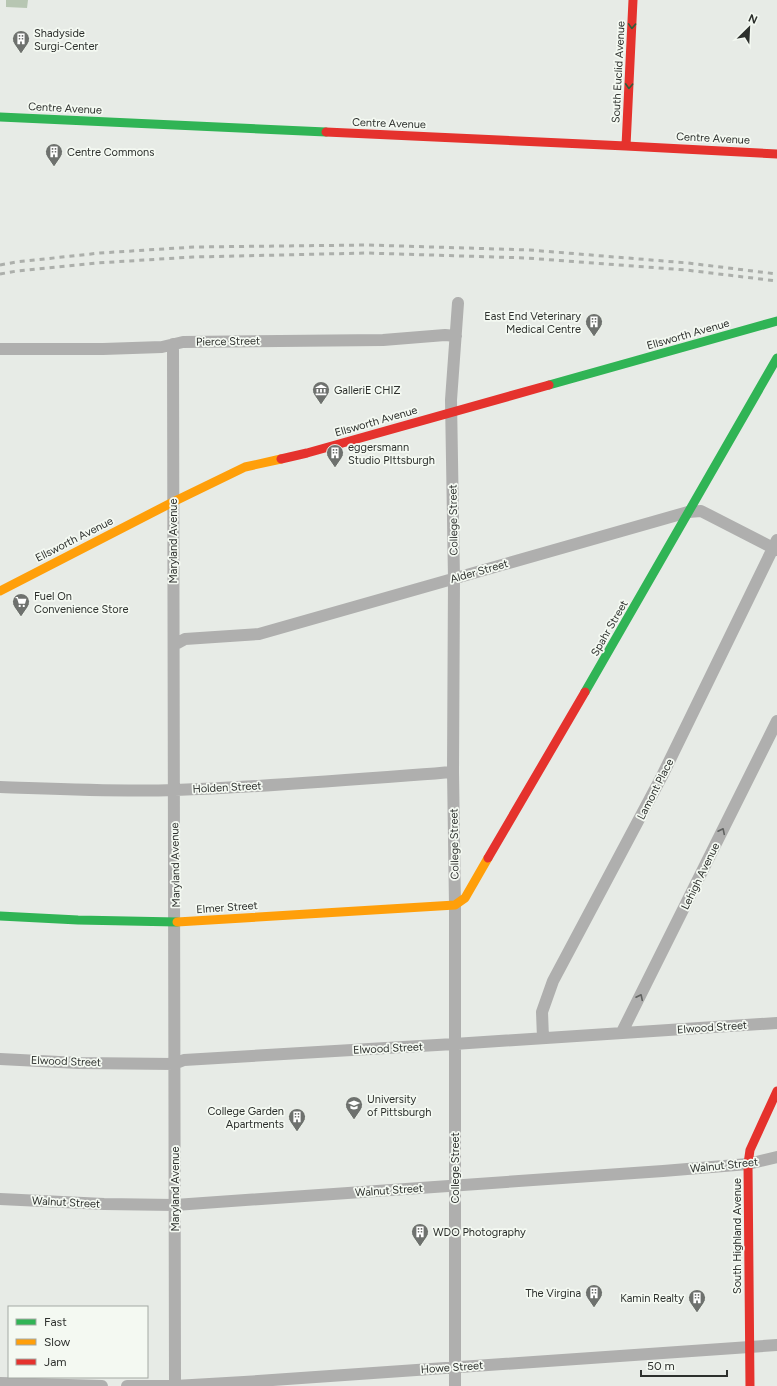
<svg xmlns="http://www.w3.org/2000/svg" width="777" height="1386" viewBox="0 0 777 1386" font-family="Figtree,sans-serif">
	<rect width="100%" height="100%" fill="#e7ebe6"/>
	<path fill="#b7c6b2" d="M 6,0 L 28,0 L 27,8 L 6,7 Z"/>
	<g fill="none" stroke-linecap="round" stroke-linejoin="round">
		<path stroke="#afafae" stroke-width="12" d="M 173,344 L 175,1386
			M 0,349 L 103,349 L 162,347 L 183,342 L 383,340 L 445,335 L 456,336
			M 174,645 L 185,639 L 259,634 L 688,512 L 701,511 L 777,550
			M 0,787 C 58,789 117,792 175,790 C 268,787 361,779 453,772
			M 622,1032 L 777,721
			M 543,1038 L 542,1012 L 553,981 L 662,776 L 777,540
			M 0,1059 L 79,1063 L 174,1064 L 184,1060 L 454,1044 L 777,1023
			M 0,1199 L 104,1204 L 175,1205 L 663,1171 L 748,1164 L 777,1157
			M 0,1383 L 102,1386
			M 127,1386 L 175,1386 L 244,1382 L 777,1345
			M 455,1386 L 455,905 L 453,772 L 454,578 L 451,400 L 458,303"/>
		<path stroke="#30b455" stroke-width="9" d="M 0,117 L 326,132
			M 549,385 L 777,321
			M 585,692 L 777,358
			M 0,916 L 78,920 L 177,922"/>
		<path stroke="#ff9f0a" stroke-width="9" d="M 0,591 L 173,502 L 245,467 L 281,459
			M 177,922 L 455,905 L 465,898 L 488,858"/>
		<path stroke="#e5322d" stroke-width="9" d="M 633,0 L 626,146 L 777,154
			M 326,132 L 626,146
			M 281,459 L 307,453 L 549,385
			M 488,858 L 585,692
			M 750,1386 L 748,1164 L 750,1150 L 777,1091"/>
		<path stroke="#acafab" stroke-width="3" stroke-dasharray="5 5" stroke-linecap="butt" d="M 0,265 L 16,262 L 100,253 L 194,247 L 368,245 L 530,250 L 688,263 L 777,274
			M 0,274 L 17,271 L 97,263 L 193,257 L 367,253 L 526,258 L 686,270 L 777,281"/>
	</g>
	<defs><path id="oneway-chevron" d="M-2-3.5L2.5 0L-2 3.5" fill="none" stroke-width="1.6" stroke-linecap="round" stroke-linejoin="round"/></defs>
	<g stroke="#2e5e3b">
		<use href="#oneway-chevron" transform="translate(632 26) rotate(92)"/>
		<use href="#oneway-chevron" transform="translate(629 86) rotate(93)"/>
	</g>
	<g stroke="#616361">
		<use href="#oneway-chevron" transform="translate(722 831) rotate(-64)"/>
		<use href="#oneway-chevron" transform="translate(640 997) rotate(-64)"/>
	</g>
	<defs>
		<symbol id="building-pin" viewBox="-11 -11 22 30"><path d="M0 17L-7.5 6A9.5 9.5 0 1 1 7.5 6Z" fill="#6e716e" stroke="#f4f9f2"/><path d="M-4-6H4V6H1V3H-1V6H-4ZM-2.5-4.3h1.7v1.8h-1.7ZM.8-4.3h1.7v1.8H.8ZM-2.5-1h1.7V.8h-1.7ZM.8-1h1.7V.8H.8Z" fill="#fff"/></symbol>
		<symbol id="museum-pin" viewBox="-11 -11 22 30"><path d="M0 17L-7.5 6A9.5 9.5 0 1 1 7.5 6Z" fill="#6e716e" stroke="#f4f9f2"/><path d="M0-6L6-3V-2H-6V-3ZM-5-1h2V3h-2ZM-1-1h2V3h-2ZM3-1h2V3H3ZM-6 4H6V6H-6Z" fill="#fff"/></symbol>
		<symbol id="supermarket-pin" viewBox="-11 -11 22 30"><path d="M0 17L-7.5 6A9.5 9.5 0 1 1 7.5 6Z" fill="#6e716e" stroke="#f4f9f2"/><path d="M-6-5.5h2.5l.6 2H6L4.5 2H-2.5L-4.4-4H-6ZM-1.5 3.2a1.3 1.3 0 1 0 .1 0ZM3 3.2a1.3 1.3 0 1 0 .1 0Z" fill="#fff"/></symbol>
		<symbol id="university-pin" viewBox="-11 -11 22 30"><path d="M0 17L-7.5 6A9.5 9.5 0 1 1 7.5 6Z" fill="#6e716e" stroke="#f4f9f2"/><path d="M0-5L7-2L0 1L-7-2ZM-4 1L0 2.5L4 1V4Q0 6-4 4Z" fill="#fff"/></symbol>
	</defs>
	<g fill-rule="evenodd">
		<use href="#building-pin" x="11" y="29" width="20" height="27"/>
		<use href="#building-pin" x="44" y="142" width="20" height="27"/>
		<use href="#building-pin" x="584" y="312" width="20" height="27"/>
		<use href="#museum-pin" x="311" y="380" width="20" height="27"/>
		<use href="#building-pin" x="325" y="443" width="20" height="27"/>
		<use href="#supermarket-pin" x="11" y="592" width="20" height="27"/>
		<use href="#university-pin" x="344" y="1095" width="20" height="27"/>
		<use href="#building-pin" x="287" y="1107" width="20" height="27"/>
		<use href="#building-pin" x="410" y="1222" width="20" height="27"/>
		<use href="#building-pin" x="584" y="1283" width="20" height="27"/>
		<use href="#building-pin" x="687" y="1288" width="20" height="27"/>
	</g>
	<g text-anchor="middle" stroke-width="3.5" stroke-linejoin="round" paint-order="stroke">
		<g font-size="11" fill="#2d302d" stroke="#f4f9f2" text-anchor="start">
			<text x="34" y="37">Shadyside<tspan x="34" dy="13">Surgi-Center</tspan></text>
			<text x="67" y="156">Centre Commons</text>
			<text x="581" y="320" text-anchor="end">East End Veterinary<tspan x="581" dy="13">Medical Centre</tspan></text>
			<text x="334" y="394">GalleriE CHIZ</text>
			<text x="348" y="451">eggersmann<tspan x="348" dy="13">Studio PIttsburgh</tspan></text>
			<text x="34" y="600">Fuel On<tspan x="34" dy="13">Convenience Store</tspan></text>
			<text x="367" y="1103">University<tspan x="367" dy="13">of Pittsburgh</tspan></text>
			<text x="284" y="1115" text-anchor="end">College Garden<tspan x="284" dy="13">Apartments</tspan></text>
			<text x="433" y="1236">WDO Photography</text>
			<text x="581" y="1297" text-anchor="end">The Virgina</text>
			<text x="684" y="1302" text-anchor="end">Kamin Realty</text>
		</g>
		<g font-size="11" fill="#2d302d" stroke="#f4f9f2">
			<text transform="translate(618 72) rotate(-87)" y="4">South Euclid Avenue</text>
			<text transform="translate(65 108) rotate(3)" y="4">Centre Avenue</text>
			<text transform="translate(389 123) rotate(2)" y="4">Centre Avenue</text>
			<text transform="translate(713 138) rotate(3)" y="4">Centre Avenue</text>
			<text transform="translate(688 334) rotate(-16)" y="4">Ellsworth Avenue</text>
			<text transform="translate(228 341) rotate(-1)" y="4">Pierce Street</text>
			<text transform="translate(376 421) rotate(-16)" y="4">Ellsworth Avenue</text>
			<text transform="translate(453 520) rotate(-91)" y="4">College Street</text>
			<text transform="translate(74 539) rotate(-27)" y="4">Ellsworth Avenue</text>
			<text transform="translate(173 541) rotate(-90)" y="4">Maryland Avenue</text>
			<text transform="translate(479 571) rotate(-16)" y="4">Alder Street</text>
			<text transform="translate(609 628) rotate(-60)" y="4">Spahr Street</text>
			<text transform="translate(227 787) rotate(-3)" y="4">Holden Street</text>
			<text transform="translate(655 789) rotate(-63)" y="4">Lamont Place</text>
			<text transform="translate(454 844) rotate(-91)" y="4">College Street</text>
			<text transform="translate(175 865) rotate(-91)" y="4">Maryland Avenue</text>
			<text transform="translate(700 876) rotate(-64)" y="4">Lehigh Avenue</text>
			<text transform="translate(227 907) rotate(-4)" y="4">Elmer Street</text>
			<text transform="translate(712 1027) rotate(-4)" y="4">Elwood Street</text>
			<text transform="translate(388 1048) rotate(-3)" y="4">Elwood Street</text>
			<text transform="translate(66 1061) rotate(2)" y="4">Elwood Street</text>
			<text transform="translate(724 1165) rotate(-6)" y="4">Walnut Street</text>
			<text transform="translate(455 1168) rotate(-90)" y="4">College Street</text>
			<text transform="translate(175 1189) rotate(-90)" y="4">Maryland Avenue</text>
			<text transform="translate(389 1190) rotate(-4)" y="4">Walnut Street</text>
			<text transform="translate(66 1202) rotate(3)" y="4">Walnut Street</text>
			<text transform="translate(737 1236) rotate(-90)" y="4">South Highland Avenue</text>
			<text transform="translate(452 1367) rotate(-4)" y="4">Howe Street</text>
		</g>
	</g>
	<rect x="8" y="1306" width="140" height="72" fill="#f4f9f2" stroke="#a4a9a3"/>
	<rect x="16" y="1319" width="20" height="6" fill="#30b455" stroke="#a4a9a3"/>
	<text x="44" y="1326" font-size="12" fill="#2d302d">Fast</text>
	<rect x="16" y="1339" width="20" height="6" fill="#ff9f0a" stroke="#a4a9a3"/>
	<text x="44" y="1346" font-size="12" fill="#2d302d">Slow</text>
	<rect x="16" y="1359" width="20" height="6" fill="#e5322d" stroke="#a4a9a3"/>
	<text x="44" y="1366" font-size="12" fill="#2d302d">Jam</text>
	<g transform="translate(749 28) rotate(24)" stroke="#f4f9f2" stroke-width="3" paint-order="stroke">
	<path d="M0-3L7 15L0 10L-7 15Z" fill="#2d302d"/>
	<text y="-6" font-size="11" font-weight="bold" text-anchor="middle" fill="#2d302d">N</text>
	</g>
	<path d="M641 1370v6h86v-6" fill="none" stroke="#2d302d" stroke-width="2"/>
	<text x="647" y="1370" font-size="12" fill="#2d302d" stroke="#f4f9f2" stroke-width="3" paint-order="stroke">50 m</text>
</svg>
